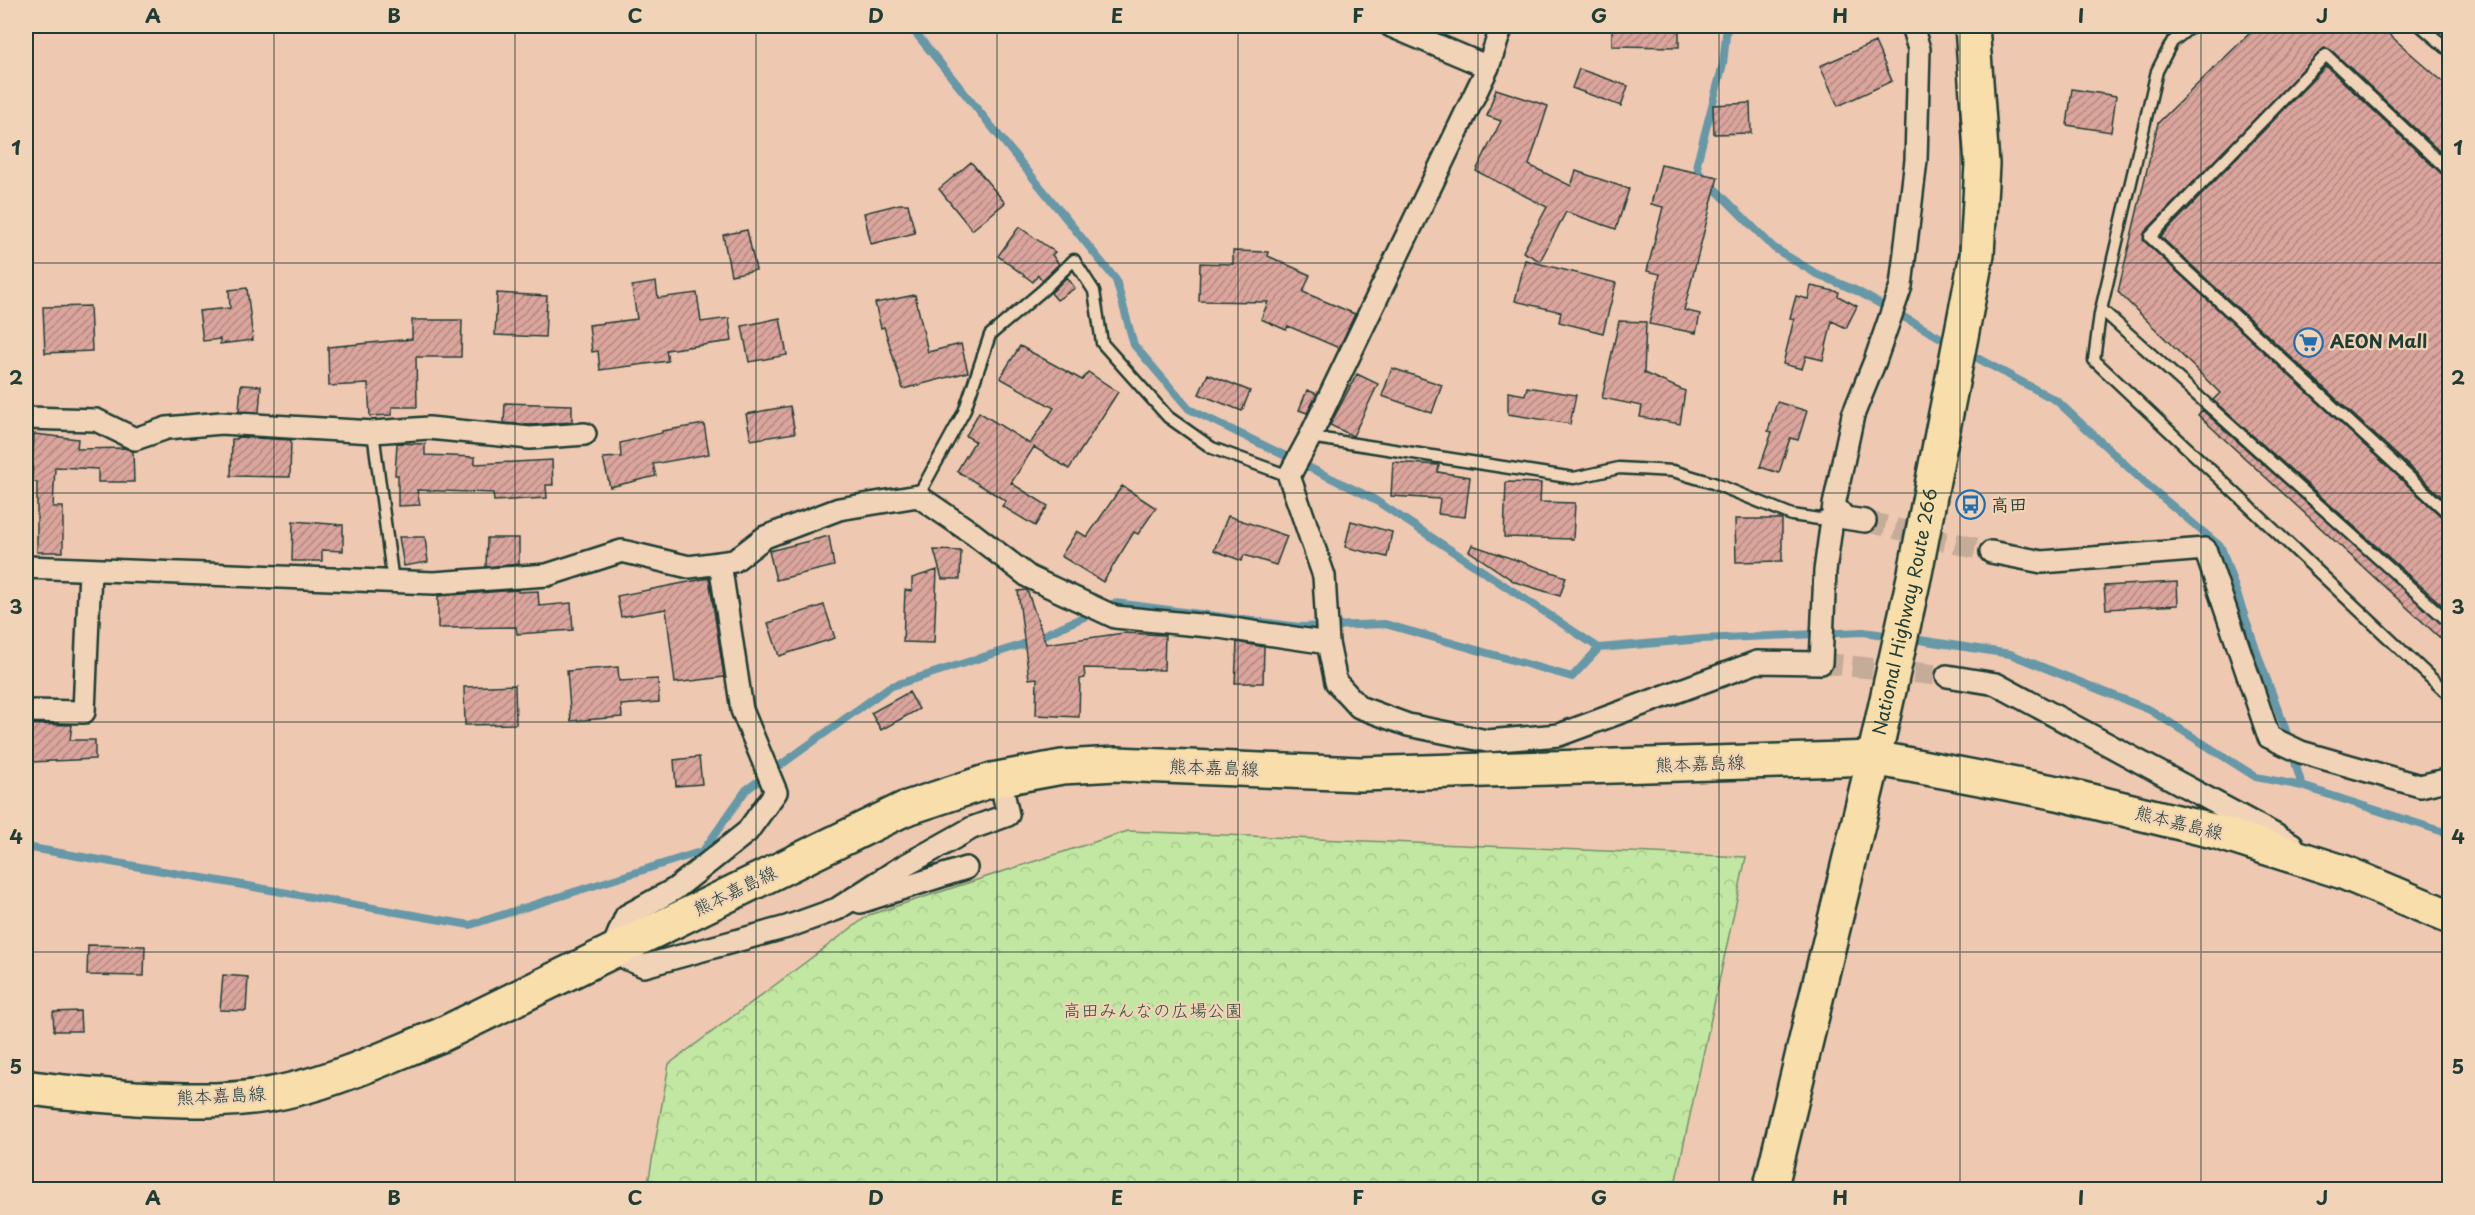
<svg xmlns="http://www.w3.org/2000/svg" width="2475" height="1215" viewBox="0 0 2475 1215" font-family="'Playpen Sans','Klee One',sans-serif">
	<defs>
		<pattern id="park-crowns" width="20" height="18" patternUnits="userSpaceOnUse" patternTransform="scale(1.5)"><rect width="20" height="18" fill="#c2e7a2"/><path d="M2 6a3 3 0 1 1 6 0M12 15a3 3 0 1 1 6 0" fill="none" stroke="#a6c78c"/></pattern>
		<pattern id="building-hatch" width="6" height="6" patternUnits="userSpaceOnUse" patternTransform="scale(1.5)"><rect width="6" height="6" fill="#dba59d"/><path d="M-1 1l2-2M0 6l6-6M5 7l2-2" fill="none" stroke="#b18881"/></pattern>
	</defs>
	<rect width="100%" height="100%" fill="#eec8b1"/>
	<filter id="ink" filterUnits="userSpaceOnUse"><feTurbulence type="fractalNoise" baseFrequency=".0167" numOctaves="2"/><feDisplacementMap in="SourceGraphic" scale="12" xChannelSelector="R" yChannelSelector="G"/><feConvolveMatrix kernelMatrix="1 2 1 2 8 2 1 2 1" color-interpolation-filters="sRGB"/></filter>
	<g filter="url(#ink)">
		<path fill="url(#park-crowns)" stroke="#70926b" stroke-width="1.5" d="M 1128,831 L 1746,857 L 1674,1189 L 647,1189 L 669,1064 L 869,915 Z"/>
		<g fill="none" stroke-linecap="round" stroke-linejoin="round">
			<path stroke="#6698a8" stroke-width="8" d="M 910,26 L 1116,280 L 1134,345 L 1189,409 L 1372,498 L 1599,648 L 1702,639 L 1863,632 L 1892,636
				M 1727,26 L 1723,64 L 1697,163 L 1699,173 L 1774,248 L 1815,273 L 1857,291 L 1950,343
				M 1966,352 L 2057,401 L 2144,482 L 2221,547 L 2261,664 L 2285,728 L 2302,786 L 2450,834
				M 1907,638 L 2010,654 L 2150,710 L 2256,777 L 2302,786
				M 26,847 L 470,925 L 703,851 L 746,790 L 889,687 L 1021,645 L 1115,603 L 1300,627 L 1385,624 L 1572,677 L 1599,648"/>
		</g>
		<path fill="url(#building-hatch)" stroke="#1f3d34" stroke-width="1.5" d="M 1612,26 L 1679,26 L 1679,47 L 1612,46 Z
			M 2253,30 L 2384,30 L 2450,88 L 2450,161 L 2331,50 L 2324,48 L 2145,232 L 2143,240 L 2445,520 L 2450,522 L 2450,612 L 2213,400 L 2220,393 L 2118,292 L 2158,123 Z
			M 1875,42 L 1892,81 L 1838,106 L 1820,66 Z
			M 2326,66 L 2445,177 L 2450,179 L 2450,504 L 2161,237 Z
			M 1579,69 L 1628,86 L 1621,106 L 1572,88 Z
			M 1496,89 L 1548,106 L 1529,165 L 1571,186 L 1576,171 L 1629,189 L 1616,229 L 1566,212 L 1540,261 L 1523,252 L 1547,207 L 1476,171 L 1501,121 L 1487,116 Z
			M 2072,89 L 2116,96 L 2111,132 L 2067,125 Z
			M 1750,103 L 1751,133 L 1714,134 L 1713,105 Z
			M 971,162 L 1005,203 L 972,230 L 939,189 Z
			M 1661,165 L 1718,177 L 1684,310 L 1700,314 L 1696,333 L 1649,324 L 1660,274 L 1647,271 L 1663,207 L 1651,204 Z
			M 900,204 L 908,204 L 915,233 L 871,244 L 864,213 Z
			M 1019,227 L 1055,252 L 1052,255 L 1059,264 L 1042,280 L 1038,275 L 1033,282 L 998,256 Z
			M 747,230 L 756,270 L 731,275 L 723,235 Z
			M 1233,251 L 1268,252 L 1268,256 L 1310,275 L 1303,292 L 1355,314 L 1339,348 L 1288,326 L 1286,330 L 1261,319 L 1268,302 L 1199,301 L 1200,263 L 1233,264 Z
			M 1525,260 L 1616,283 L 1603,333 L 1559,322 L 1561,312 L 1515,301 Z
			M 1067,277 L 1075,288 L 1057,300 L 1051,293 Z
			M 656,282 L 658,298 L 697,293 L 701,322 L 729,318 L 732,341 L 666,350 L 668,361 L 600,370 L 598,351 L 592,352 L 589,325 L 637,319 L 632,286 Z
			M 1811,286 L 1839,292 L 1838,296 L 1857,306 L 1846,328 L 1832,321 L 1823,360 L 1806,356 L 1802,369 L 1783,364 L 1794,319 L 1790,318 L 1796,296 L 1808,299 Z
			M 247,288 L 253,340 L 220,344 L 220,339 L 203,341 L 199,311 L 230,308 L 229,290 Z
			M 497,293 L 547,296 L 545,337 L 495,335 Z
			M 915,295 L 928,352 L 961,344 L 968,372 L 903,389 L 884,327 L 881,328 L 875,303 Z
			M 90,306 L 92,351 L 45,353 L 43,307 Z
			M 780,318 L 787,355 L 749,362 L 742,326 Z
			M 412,320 L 462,320 L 461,357 L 416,357 L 417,407 L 392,407 L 392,415 L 370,416 L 368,384 L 329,386 L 328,347 L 412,339 Z
			M 1619,321 L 1646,322 L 1644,373 L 1685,391 L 1680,424 L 1640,417 L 1642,406 L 1602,398 Z
			M 1020,346 L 1082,380 L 1088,372 L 1118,392 L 1069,469 L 1034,447 L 1011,483 L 1048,506 L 1035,526 L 1002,506 L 1006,501 L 957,471 L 975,441 L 966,436 L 979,412 L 1030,444 L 1054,408 L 1000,378 Z
			M 1392,368 L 1442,385 L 1432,413 L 1382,396 Z
			M 1208,374 L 1250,391 L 1242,411 L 1199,394 Z
			M 1357,374 L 1378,384 L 1353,436 L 1330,425 Z
			M 241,385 L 261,386 L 259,412 L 239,411 Z
			M 1527,387 L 1576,395 L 1570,424 L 1508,414 L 1508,392 L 1525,395 Z
			M 1307,390 L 1317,394 L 1307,413 L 1299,410 Z
			M 1777,402 L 1807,411 L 1798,440 L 1790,438 L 1779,473 L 1760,467 L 1772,432 L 1768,431 Z
			M 505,403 L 572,405 L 572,422 L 530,425 L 504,423 Z
			M 790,406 L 795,433 L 751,440 L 746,414 Z
			M 2202,410 L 2450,630 L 2450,647 L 2198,415 Z
			M 704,424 L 709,454 L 653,464 L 656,476 L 610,487 L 603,458 L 621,457 L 620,443 L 662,433 L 662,431 Z
			M 34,434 L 78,439 L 77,449 L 125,448 L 133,451 L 134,482 L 98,482 L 98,469 L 55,467 L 53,507 L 63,507 L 63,552 L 37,552 L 37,482 L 32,482 Z
			M 237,437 L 291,440 L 290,477 L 231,476 L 232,439 L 237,439 Z
			M 397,443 L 425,444 L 425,455 L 475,457 L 475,464 L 552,460 L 553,485 L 546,485 L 547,498 L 494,501 L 493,493 L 417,490 L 420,505 L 398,506 L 398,475 L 395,475 Z
			M 1393,462 L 1439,465 L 1438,472 L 1470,477 L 1465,517 L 1438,514 L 1440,499 L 1391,496 Z
			M 1506,482 L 1541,483 L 1540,502 L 1575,503 L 1573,539 L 1504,537 Z
			M 1122,486 L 1156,508 L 1138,534 L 1134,532 L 1103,582 L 1061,556 L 1077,531 L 1087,537 Z
			M 1228,516 L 1287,536 L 1276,565 L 1244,555 L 1242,561 L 1214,550 Z
			M 1735,519 L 1782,519 L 1782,561 L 1736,562 Z
			M 293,521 L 343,525 L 343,551 L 322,550 L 322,561 L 292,561 Z
			M 1351,521 L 1392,532 L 1387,557 L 1345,547 Z
			M 829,536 L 834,566 L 776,580 L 769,551 Z
			M 399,537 L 425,537 L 428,562 L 404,566 Z
			M 487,538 L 519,538 L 519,564 L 486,567 Z
			M 1472,545 L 1566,577 L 1560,596 L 1515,582 L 1469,551 Z
			M 934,550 L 961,551 L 960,579 L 942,579 Z
			M 937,570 L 934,643 L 903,642 L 905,590 L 912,591 L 912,578 Z
			M 709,578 L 724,677 L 675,683 L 666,609 L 621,617 L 617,596 Z
			M 2177,582 L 2178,605 L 2106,609 L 2104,586 Z
			M 518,590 L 518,592 L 538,591 L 539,606 L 571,603 L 573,630 L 517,634 L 516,627 L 438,628 L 438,596 Z
			M 1027,590 L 1046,644 L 1124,633 L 1165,635 L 1164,670 L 1084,668 L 1085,678 L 1080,679 L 1079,717 L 1036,715 L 1037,678 L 1029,679 L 1018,591 Z
			M 824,605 L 835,638 L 779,656 L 768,623 Z
			M 1237,642 L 1264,647 L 1263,683 L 1235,683 Z
			M 618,667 L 619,681 L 658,679 L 659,702 L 621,705 L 622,717 L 571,721 L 567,671 Z
			M 515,685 L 516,724 L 465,725 L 464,687 Z
			M 909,692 L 919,709 L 881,730 L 871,713 Z
			M 27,724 L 72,725 L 70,740 L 95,740 L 95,759 L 31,762 Z
			M 699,757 L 702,784 L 676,786 L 674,760 Z
			M 88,945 L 145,946 L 144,976 L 87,975 Z
			M 223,975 L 248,977 L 246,1011 L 220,1010 Z
			M 80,1011 L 81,1031 L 54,1031 L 53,1012 Z"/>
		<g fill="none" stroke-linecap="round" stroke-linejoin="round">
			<path stroke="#c5ac98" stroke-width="21" stroke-dasharray="21 10" stroke-linecap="butt" d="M 1865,521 L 1991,552
				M 1821,663 L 1947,676"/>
			<defs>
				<path id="service" d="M 2192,26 L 2172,42 L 2157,71 L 2100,314 L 2094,360 L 2450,696
					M 2421,26 L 2450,51
					M 2450,172 L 2326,55 L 2150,237 L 2450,515
					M 2101,309 L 2450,623
					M 373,432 L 393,582
					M 1310,437 L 1574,478 L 1619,468 L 1673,471 L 1713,483 L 1792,515 L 1819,519 L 1832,515
					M 918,496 L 964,412 L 990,335 L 1043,290 L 1074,260 L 1094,291 L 1102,343 L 1168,417 L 1212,448 L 1289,476"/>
				<path id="minor" d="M 1391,26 L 1488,67
					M 1502,26 L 1488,67 L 1310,437 L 1289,476 L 1324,576 L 1328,643 L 1336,682 L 1359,707 L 1408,725 L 1487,741 L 1559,735 L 1757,662 L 1821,663 L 1825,571 L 1834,505
					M 26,418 L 96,420 L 135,439 L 167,428 L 221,423 L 373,432 L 429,428 L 530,438 L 585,434
					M 1865,521 L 1845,518 L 1834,505 L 1853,415 L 1875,361 L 1901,286 L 1916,160 L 1919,49 L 1912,26
					M 1991,552 L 2042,562 L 2205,549 L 2269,737 L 2301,752 L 2420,786 L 2450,779
					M 720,563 L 742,710 L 776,792 L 747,832 L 675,889 L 626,916 L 611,952 L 644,966 L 787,927 L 837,909 L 897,870 L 972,828 L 1008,815 L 1000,778
					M 26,567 L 434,583 L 547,575 L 622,551 L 689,567 L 734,561 L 765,537 L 839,509 L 918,496 L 972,533 L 1029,577 L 1115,617 L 1219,627 L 1328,643
					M 1947,676 L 1996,684 L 2292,844
					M 26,711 L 84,712 L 90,570
					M 860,902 L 966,868"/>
				<path id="primary" d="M 26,1087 C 62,1093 98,1095 135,1098 C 189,1101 242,1103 295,1089 C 345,1077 393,1054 441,1035 L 904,809 L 992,780 L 1062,767 L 1116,764 L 1360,774 L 1874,758 L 2058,793 L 2217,832 L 2343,872 L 2450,917"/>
				<g id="trunk">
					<path id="s1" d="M 1770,1190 L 1874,758 L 1915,573 L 1977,254 L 1982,164 L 1972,26"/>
				</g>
			</defs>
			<use href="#service" stroke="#1f3d34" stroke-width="15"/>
			<use href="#minor" stroke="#1f3d34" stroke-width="26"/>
			<use href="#primary" stroke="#1f3d34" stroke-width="38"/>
			<use href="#trunk" stroke="#1f3d34" stroke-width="38"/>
			<use href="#service" stroke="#f1d4b7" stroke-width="10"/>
			<use href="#minor" stroke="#f1d4b7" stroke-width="21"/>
			<use href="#primary" stroke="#f8deab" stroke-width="33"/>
			<use href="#trunk" stroke="#f8deab" stroke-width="33"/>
		</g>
	</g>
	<path fill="none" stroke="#1f3d34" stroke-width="1.5" stroke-opacity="0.55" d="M 274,26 L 274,1190M 515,26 L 515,1190M 756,26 L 756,1190M 997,26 L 997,1190M 1238,26 L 1238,1190M 1478,26 L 1478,1190M 1719,26 L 1719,1190M 1960,26 L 1960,1190M 2201,26 L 2201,1190M 26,263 L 2450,263M 26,493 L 2450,493M 26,722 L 2450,722M 26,952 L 2450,952"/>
	<defs>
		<symbol id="supermarket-ring" viewBox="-11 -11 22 22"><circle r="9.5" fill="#f1d4b7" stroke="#1f6fb2" stroke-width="1.5"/><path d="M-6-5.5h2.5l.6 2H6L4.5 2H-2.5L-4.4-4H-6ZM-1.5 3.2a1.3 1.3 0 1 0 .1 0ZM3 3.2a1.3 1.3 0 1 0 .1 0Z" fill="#1f6fb2"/></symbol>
		<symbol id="bus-ring" viewBox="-11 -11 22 22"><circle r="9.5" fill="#f1d4b7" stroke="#1f6fb2" stroke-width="1.5"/><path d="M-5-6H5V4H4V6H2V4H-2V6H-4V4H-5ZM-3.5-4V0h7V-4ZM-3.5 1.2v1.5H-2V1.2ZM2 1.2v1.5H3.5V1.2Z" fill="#1f6fb2"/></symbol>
	</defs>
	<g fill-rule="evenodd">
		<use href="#supermarket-ring" x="2292" y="326" width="33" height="33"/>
		<use href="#bus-ring" x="1954" y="488" width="33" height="33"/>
	</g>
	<g text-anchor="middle" stroke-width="4.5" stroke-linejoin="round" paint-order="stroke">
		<g font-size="18" font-weight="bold" fill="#1f3d34" stroke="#f1d4b7" text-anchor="start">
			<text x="2330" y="348">AEON Mall</text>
			<text x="1991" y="511">高田</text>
		</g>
		<g font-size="18" fill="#1f3d34" stroke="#f1d4b7">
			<text dy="6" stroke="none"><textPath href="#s1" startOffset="594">National Highway Route 266</textPath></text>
			<text transform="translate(1700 764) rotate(-2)" y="6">熊本嘉島線</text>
			<text transform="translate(1214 768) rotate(2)" y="6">熊本嘉島線</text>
			<text transform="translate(2179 823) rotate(14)" y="6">熊本嘉島線</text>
			<text transform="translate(735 891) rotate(-26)" y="6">熊本嘉島線</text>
			<text transform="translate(221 1096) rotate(-3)" y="6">熊本嘉島線</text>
		</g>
		<g font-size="18" fill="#2f4e3f" stroke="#f1d4b7">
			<text x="1153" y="1017">高田みんなの広場公園</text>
		</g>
	</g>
	<rect width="2475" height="1215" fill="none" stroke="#f1d4b7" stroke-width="66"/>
	<rect x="33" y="33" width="2409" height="1149" fill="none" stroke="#1f3d34" stroke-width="2"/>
	<g font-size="20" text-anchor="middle" font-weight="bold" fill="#1f3d34">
		<text x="153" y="23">A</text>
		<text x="394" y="23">B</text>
		<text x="635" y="23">C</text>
		<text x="876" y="23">D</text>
		<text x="1117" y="23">E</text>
		<text x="1358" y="23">F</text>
		<text x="1599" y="23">G</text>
		<text x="1840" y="23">H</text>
		<text x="2081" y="23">I</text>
		<text x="2322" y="23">J</text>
		<text x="16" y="155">1</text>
		<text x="2458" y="155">1</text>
		<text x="16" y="385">2</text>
		<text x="2458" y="385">2</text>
		<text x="16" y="614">3</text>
		<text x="2458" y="614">3</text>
		<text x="16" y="844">4</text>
		<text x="2458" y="844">4</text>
		<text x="16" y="1074">5</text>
		<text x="2458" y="1074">5</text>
		<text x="153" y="1205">A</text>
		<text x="394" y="1205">B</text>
		<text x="635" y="1205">C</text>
		<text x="876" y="1205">D</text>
		<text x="1117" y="1205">E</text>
		<text x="1358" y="1205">F</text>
		<text x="1599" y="1205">G</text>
		<text x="1840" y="1205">H</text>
		<text x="2081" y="1205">I</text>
		<text x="2322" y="1205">J</text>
	</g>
</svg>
